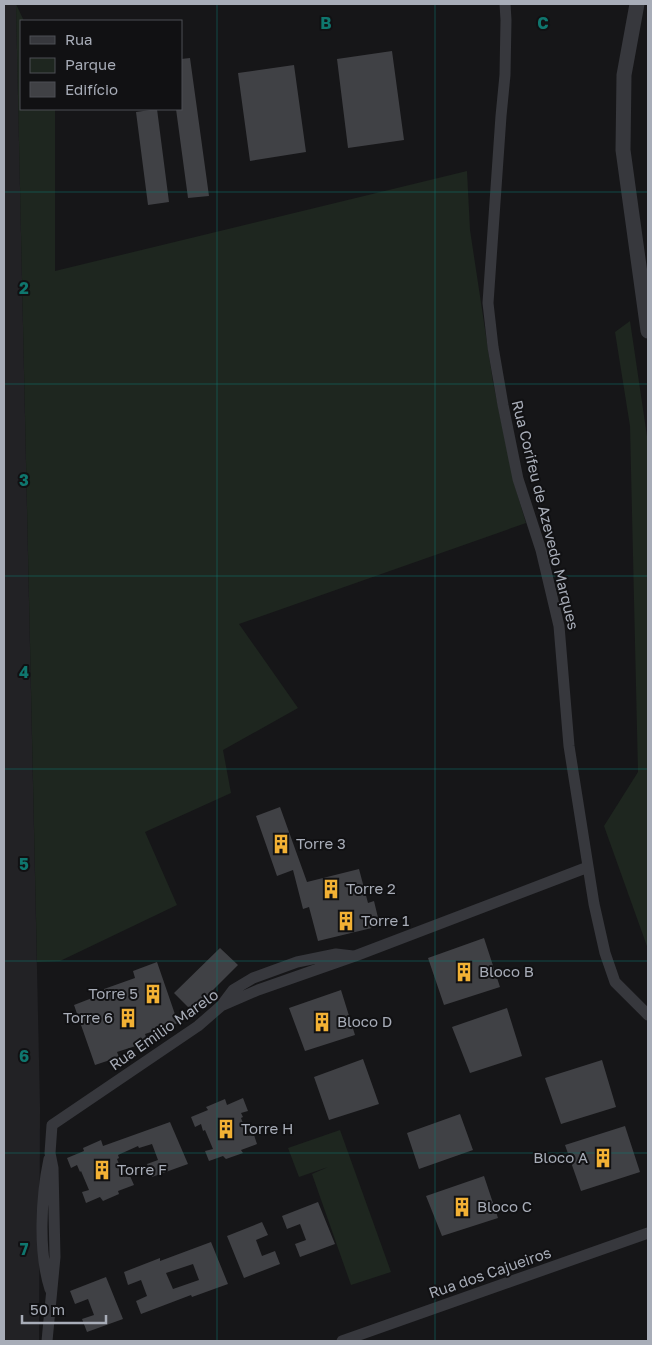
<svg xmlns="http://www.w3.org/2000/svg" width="652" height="1345" viewBox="0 0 652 1345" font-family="'Golos Text',sans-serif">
	<rect width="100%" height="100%" fill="#161618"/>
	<path fill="#222225" d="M 4,4 L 16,4 L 40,1107 L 39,1341 L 4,1341 Z"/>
	<path fill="#1e261f" d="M 16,4 L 24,21 L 21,21 L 21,109 L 55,109 L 55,271 L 467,171 L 470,230 L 493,382 L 514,483 L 526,523 L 239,624 L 298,708 L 223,750 L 231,793 L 145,832 L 177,905 L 60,961 L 37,962 Z
		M 630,321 L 648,443 L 648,949 L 604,826 L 638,772 L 630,426 L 615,332 Z
		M 340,1130 L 391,1272 L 351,1285 L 312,1174 L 328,1167 L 299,1177 L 288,1148 Z"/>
	<path fill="#404145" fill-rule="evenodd" d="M 392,51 L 404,140 L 348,148 L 337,59 Z
		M 190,58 L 209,196 L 188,198 L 176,109 L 181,109 L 181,59 Z
		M 294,65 L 306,152 L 250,161 L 238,73 Z
		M 157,109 L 169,202 L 148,205 L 136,112 Z
		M 280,807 L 307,882 L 359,869 L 368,903 L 374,901 L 380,926 L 318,941 L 309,907 L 303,909 L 293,870 L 277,876 L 256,816 Z
		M 484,938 L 500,987 L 444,1005 L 428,958 Z
		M 220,948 L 238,965 L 192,1011 L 174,993 Z
		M 157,962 L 178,1023 L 145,1034 L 148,1042 L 117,1052 L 119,1057 L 95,1065 L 74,1005 L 105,993 L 104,989 L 135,978 L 133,971 Z
		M 341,990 L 355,1035 L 305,1051 L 289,1008 Z
		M 507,1008 L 522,1056 L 470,1073 L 452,1027 Z
		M 363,1059 L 379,1104 L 329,1120 L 314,1077 Z
		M 602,1060 L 616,1107 L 561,1124 L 545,1078 Z
		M 243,1098 L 248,1111 L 241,1113 L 243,1117 L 241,1118 L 248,1136 L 254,1135 L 257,1144 L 241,1150 L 243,1153 L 226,1159 L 223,1156 L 209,1161 L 205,1151 L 213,1149 L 205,1130 L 203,1131 L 201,1124 L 195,1127 L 191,1117 L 208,1110 L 206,1107 L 225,1099 L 227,1105 Z
		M 460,1114 L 473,1150 L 419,1169 L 407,1133 Z
		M 170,1122 L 188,1164 L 152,1177 L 147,1164 L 158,1160 L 152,1144 L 139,1148 L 138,1146 L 118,1155 L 119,1158 L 117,1159 L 124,1177 L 130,1176 L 134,1185 L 118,1191 L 119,1194 L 103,1201 L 100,1197 L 86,1203 L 82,1192 L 89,1190 L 81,1171 L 80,1172 L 77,1165 L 71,1168 L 67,1158 L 84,1151 L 83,1148 L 101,1140 L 103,1146 Z
		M 625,1126 L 640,1172 L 581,1191 L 565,1145 Z
		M 484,1176 L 498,1218 L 442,1236 L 426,1196 Z
		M 318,1202 L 335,1244 L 300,1257 L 295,1244 L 306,1240 L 300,1224 L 287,1229 L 282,1216 Z
		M 262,1222 L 268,1235 L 256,1240 L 262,1256 L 275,1251 L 280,1264 L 244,1278 L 227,1236 Z
		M 211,1242 L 228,1284 L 192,1297 L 191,1295 L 141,1314 L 136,1301 L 147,1296 L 141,1280 L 128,1285 L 124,1272 L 160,1258 L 160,1261 ZM 193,1264 L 199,1280 L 173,1289 L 166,1273 Z
		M 106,1277 L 123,1319 L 87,1332 L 82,1319 L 94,1315 L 88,1299 L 75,1304 L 70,1291 Z"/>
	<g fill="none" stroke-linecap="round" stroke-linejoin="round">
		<path stroke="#37383d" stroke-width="11" d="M 505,4 L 506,20 L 505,75 L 501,116 L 488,303 L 493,347 L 503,405 L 518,479 L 541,550 L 559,626 L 569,746 L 594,904 L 605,953 L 615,982 L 648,1015
			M 221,1006 L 233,990 L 253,978 L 297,962 L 336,954 L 353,956
			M 49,1159 C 41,1197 38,1252 50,1289
			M 47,1341 L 55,1257 L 53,1168 L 50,1153 L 52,1125 L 198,1026 L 221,1006 L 258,990 L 355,956 L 588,867
			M 342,1341 L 648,1233"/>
		<path stroke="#37383d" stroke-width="15" d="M 637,4 L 624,75 L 623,150 L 648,331"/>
	</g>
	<path fill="none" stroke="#0f766e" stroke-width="1" stroke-opacity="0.55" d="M 217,4 L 217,1341M 435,4 L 435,1341M 4,192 L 648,192M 4,384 L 648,384M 4,576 L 648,576M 4,769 L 648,769M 4,961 L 648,961M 4,1153 L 648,1153"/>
	<defs>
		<symbol id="building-bare" viewBox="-9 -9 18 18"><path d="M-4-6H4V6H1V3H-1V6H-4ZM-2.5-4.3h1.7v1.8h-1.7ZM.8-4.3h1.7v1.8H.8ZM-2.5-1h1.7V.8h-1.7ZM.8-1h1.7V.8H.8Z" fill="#f2b134" stroke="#111113" stroke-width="2.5" paint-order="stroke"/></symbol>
	</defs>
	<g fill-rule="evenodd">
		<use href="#building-bare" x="267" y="830" width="28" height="28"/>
		<use href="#building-bare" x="317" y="875" width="28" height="28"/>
		<use href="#building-bare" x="332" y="907" width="28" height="28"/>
		<use href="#building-bare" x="450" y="958" width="28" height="28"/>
		<use href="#building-bare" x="139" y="980" width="28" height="28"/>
		<use href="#building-bare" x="114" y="1004" width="28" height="28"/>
		<use href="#building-bare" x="308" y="1008" width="28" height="28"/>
		<use href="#building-bare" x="212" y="1115" width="28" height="28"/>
		<use href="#building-bare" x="589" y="1144" width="28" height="28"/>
		<use href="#building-bare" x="88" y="1156" width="28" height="28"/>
		<use href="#building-bare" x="448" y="1193" width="28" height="28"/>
	</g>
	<g text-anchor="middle" stroke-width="4" stroke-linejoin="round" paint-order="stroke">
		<g font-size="15" fill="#a8adb8" stroke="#111113">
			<text transform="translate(545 515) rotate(76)" y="5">Rua Corifeu de Azevedo Marques</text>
			<text transform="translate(164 1030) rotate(-35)" y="5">Rua Emilio Marelo</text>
			<text transform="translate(490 1273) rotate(-19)" y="5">Rua dos Cajueiros</text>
		</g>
		<g font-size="15" fill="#a8adb8" stroke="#111113" text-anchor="start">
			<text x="296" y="849">Torre 3</text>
			<text x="346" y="894">Torre 2</text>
			<text x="361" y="926">Torre 1</text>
			<text x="479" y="977">Bloco B</text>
			<text x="138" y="999" text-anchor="end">Torre 5</text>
			<text x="113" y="1023" text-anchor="end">Torre 6</text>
			<text x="337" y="1027">Bloco D</text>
			<text x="241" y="1134">Torre H</text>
			<text x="588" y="1163" text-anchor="end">Bloco A</text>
			<text x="117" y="1175">Torre F</text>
			<text x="477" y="1212">Bloco C</text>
		</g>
	</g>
	<g font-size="16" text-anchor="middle" font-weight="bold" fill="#0f766e" stroke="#111113" stroke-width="4" stroke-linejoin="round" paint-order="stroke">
		<text x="326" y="29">B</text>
		<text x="543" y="29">C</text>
		<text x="24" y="294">2</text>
		<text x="24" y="486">3</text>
		<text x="24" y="678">4</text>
		<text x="24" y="870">5</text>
		<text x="24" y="1062">6</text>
		<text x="24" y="1255">7</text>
	</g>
	<rect width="652" height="1345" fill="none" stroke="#a8adb8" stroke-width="10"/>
	<rect x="20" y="20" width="162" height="90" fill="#111113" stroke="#4d4f55"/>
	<rect x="30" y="36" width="25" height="8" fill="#37383d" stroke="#4d4f55"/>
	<text x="65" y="45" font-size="15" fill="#a8adb8">Rua</text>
	<rect x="30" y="58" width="25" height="15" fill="#1e261f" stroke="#4d4f55"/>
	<text x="65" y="70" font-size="15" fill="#a8adb8">Parque</text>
	<rect x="30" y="82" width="25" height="15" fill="#404145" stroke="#4d4f55"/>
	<text x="65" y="95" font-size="15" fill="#a8adb8">Edifício</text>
	<path d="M22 1315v8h84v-8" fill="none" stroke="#a8adb8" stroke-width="2.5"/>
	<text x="30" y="1315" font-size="15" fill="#a8adb8" stroke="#111113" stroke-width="4" paint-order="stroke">50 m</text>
</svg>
